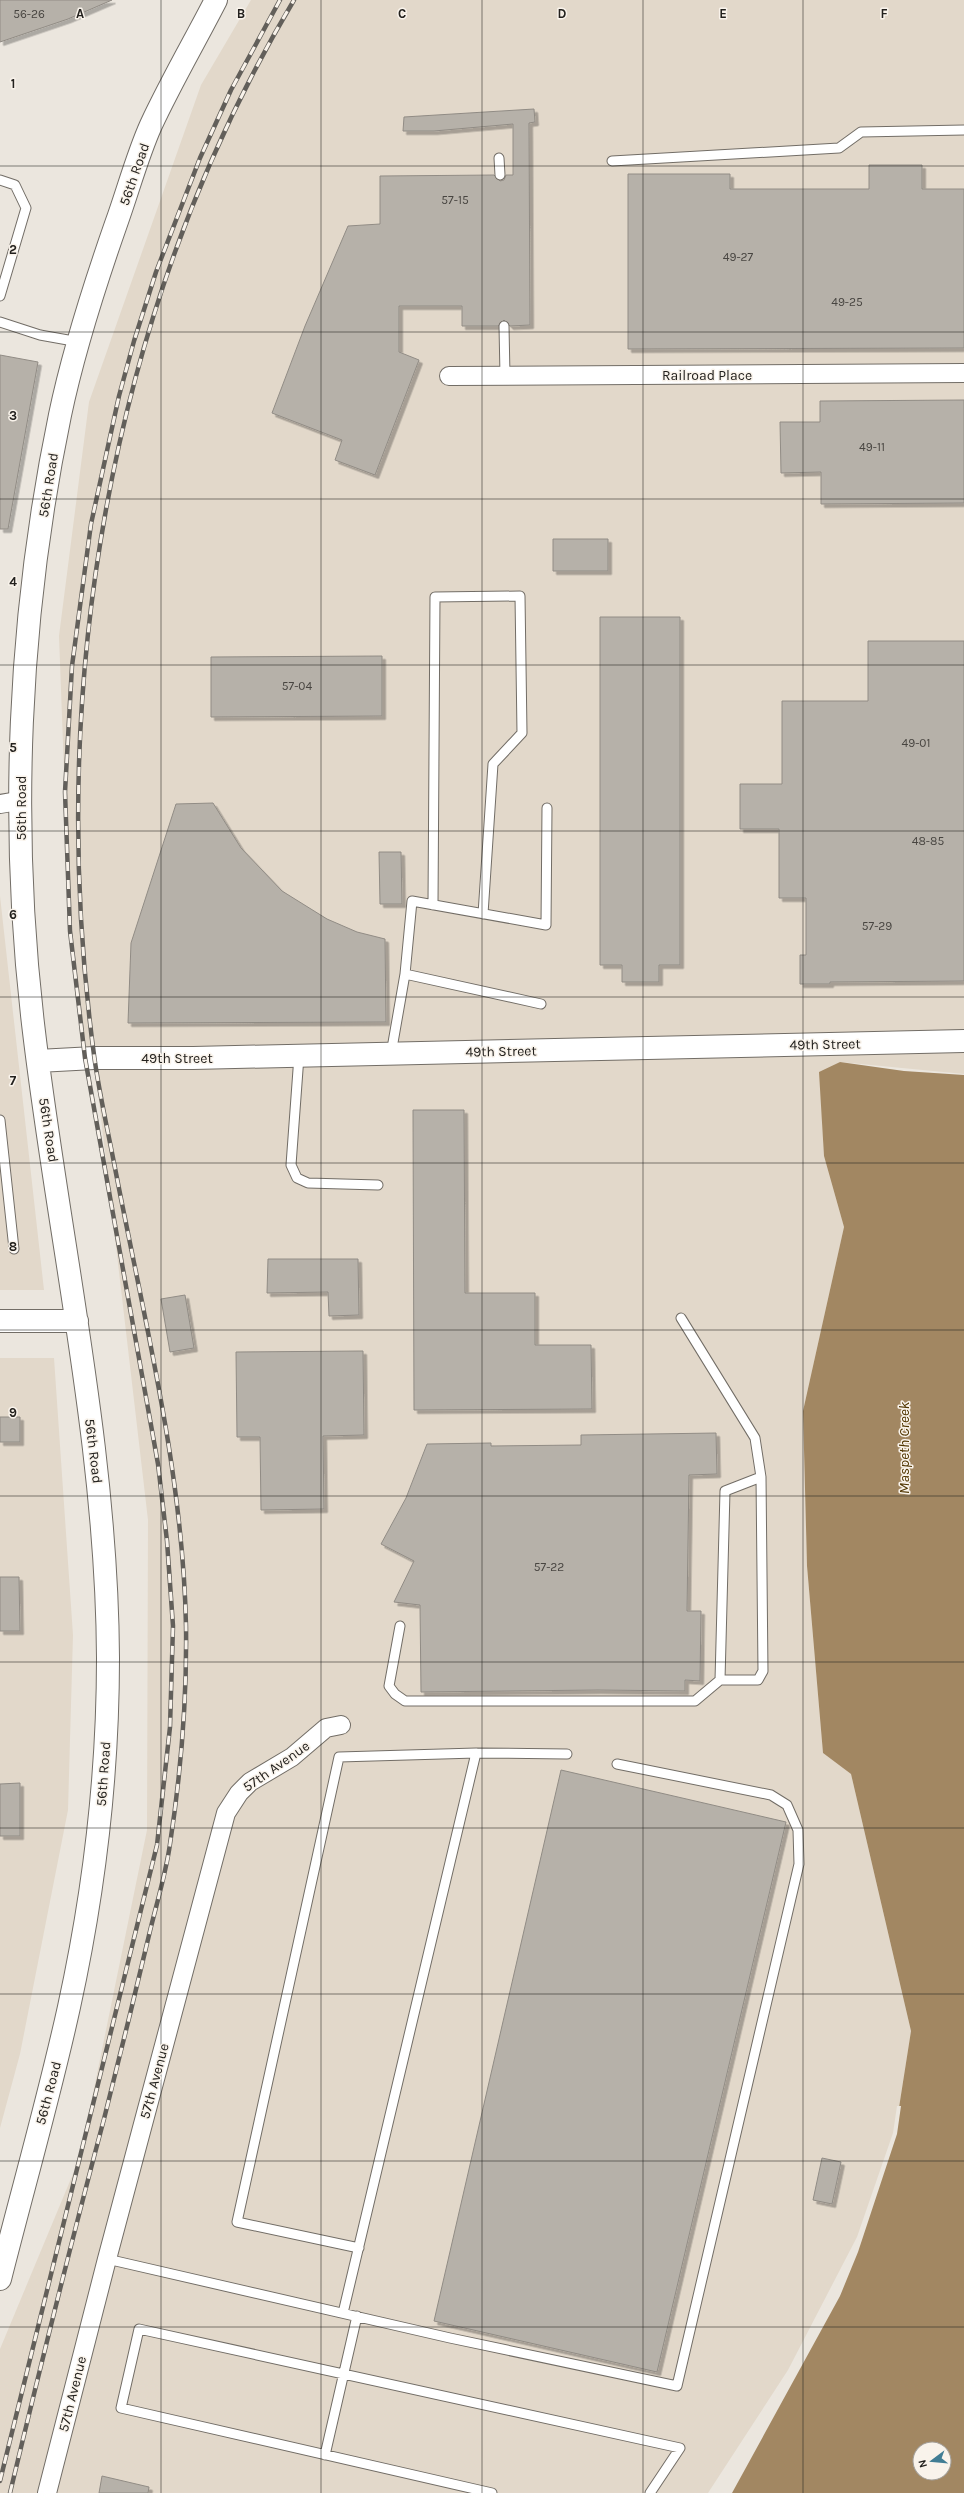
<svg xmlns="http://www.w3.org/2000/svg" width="964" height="2493" viewBox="0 0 964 2493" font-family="Karla,sans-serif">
	<defs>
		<filter id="shadow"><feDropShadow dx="3.5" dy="3.5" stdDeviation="0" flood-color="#0004"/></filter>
	</defs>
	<rect width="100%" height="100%" fill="#ebe6de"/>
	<path fill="#e2d8ca" d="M 251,0 L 964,0 L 964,1074 L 840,1062 L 820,1073 L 824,1156 L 844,1227 L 803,1411 L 807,1566 L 823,1753 L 851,1774 L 911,2031 L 895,2133 L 858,2238 L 789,2371 L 710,2493 L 0,2493 L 0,2349 L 80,2157 L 147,1830 L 148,1520 L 94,1058 L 85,1058 L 70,931 L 59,636 L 89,402 L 201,85 Z
		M 0,896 L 44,1290 L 0,1290 Z
		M 0,1358 L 54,1358 L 73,1635 L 68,1810 L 20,2054 L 0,2128 Z"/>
	<path fill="#a28762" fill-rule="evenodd" d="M 840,1062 L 904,1071 L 964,1075 L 964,2493 L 710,2493 L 789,2371 L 858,2238 L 895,2133 L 911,2031 L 851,1774 L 823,1753 L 807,1566 L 803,1411 L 844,1227 L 824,1156 L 819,1072 ZM 920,2449 L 944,2449 L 944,2473 L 920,2473 Z"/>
	<path fill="#ebe6de" d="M 897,2106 L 901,2106 L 897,2134 L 858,2252 L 840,2296 L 732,2493 L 708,2493 L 788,2370 L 857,2237 L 893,2133 Z"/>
	<path fill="#b6b1a9" stroke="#918c85" filter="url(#shadow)" d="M 0,0 L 112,0 L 68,19 L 0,42 Z
		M 534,109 L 535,122 L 529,123 L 530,325 L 510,326 L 504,320 L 498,326 L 462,326 L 462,306 L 399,306 L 399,352 L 419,360 L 375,475 L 335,460 L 342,440 L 272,413 L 305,326 L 348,226 L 380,224 L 380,176 L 494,175 L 500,181 L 504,180 L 506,175 L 513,175 L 513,124 L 434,131 L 403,131 L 404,117 Z
		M 869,165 L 922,165 L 922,189 L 964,189 L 964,348 L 628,349 L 628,174 L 730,174 L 730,189 L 869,189 Z
		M 0,355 L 38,362 L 8,529 L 0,529 Z
		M 964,400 L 964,503 L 821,504 L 821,472 L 781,473 L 780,422 L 820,422 L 820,401 Z
		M 553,539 L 608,539 L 608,571 L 553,571 Z
		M 600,617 L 680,617 L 680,965 L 659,965 L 659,982 L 622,982 L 622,965 L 600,965 Z
		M 868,641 L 964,641 L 964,981 L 830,982 L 830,984 L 800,984 L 800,955 L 806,955 L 806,898 L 779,898 L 779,829 L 740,829 L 740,784 L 782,784 L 782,701 L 868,701 Z
		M 382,656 L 382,716 L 211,717 L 211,657 Z
		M 213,803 L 241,848 L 282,891 L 327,919 L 357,932 L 385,939 L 386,1022 L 128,1023 L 131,943 L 176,804 Z
		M 379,852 L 401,852 L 402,904 L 380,904 Z
		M 413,1110 L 464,1110 L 465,1293 L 535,1293 L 535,1345 L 591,1345 L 592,1409 L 414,1410 Z
		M 268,1259 L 358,1259 L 359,1315 L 329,1316 L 328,1292 L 267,1293 Z
		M 185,1295 L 194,1348 L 170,1352 L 161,1299 Z
		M 363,1351 L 364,1435 L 323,1436 L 324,1509 L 261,1510 L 260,1437 L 237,1437 L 236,1352 Z
		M 0,1417 L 20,1417 L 20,1442 L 0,1442 Z
		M 716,1433 L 717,1474 L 689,1475 L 687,1611 L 701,1611 L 700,1681 L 685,1680 L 685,1691 L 598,1690 L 421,1692 L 420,1605 L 394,1602 L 414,1561 L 381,1544 L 406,1498 L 427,1444 L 491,1443 L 491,1446 L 581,1445 L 581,1435 Z
		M 0,1577 L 19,1577 L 20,1631 L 0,1631 Z
		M 561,1770 L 786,1822 L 657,2372 L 434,2321 Z
		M 20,1783 L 20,1836 L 0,1836 L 0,1784 Z
		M 822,2158 L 841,2162 L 832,2204 L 813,2200 Z
		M 102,2476 L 149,2487 L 148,2493 L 99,2493 Z"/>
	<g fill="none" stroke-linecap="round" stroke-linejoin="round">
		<defs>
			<path id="service" d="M 499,158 L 500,175
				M 612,161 L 839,148 L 861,132 L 964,130
				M 0,180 L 15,185 L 26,208 L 0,296
				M 0,322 L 40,335 L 79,342
				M 504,326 L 505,376
				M 433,905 L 435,597 L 520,596 L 522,733 L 493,764 L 483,914
				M 405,974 L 412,901 L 546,925 L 547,808
				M 391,1054 L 405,974 L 541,1004
				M 299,1056 L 291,1165 L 297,1178 L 308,1183 L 378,1185
				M 0,1120 L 14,1249
				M 400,1626 L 389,1686 L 395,1694 L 405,1701 L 695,1701 L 720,1680 L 758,1680 L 763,1671 L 761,1477 L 755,1438 L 681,1318
				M 720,1680 L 725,1491 L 761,1477
				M 359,2248 L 237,2222 L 339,1757 L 476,1753 L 567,1754
				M 107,2259 L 450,2338 L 677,2386 L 799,1864 L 798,1830 L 787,1805 L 771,1795 L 617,1764
				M 343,2313 L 476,1753
				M 325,2455 L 357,2316
				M 492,2493 L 121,2408 L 139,2329 L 680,2448 L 650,2493"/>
			<path id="minor" d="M 449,376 L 964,373
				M 0,804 L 18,801
				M 47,2493 L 107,2259 L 226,1813 L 239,1793 L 250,1782 L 292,1757 L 326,1728 L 341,1725"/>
			<path id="secondary" d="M 38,1061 L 94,1058 L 193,1058 L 964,1041
				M 0,1321 L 77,1321
				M 0,2279 C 23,2188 49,2098 69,2007 C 94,1893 108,1775 108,1658 C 107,1447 59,1241 34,1032 C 9,827 18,617 60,415 C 73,353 95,284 116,224 C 128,191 137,156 151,125 C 171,82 195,41 216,0"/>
		</defs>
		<use href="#service" stroke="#726d66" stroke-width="11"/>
		<use href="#minor" stroke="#726d66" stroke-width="20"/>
		<use href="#secondary" stroke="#726d66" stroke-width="24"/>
		<use href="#service" stroke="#fff" stroke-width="9"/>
		<use href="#minor" stroke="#fff" stroke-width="18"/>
		<use href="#secondary" stroke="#fff" stroke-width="22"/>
		<defs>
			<path id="rail" d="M 0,2481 L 157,1845 L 170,1727 L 173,1626 L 167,1541 L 158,1464 L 85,1058 L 70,931 L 65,792 L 72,666 L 91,524 L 119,396 L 134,341 L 156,272 L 200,158 L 231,90 L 280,0
				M 10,2493 C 40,2368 71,2243 104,2119 C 120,2056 135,1994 150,1931 C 157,1902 166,1873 170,1844 C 181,1772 187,1698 186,1626 C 183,1472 144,1319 115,1168 C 108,1131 99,1093 94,1055 C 46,695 107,314 294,0"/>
		</defs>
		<use href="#rail" stroke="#625f5a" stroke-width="4.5"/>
		<use href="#rail" stroke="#f9f3eb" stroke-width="3" stroke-dasharray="9" stroke-linecap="butt"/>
	</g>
	<path fill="none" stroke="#23211e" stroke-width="1" stroke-opacity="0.55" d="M 161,0 L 161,2493M 321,0 L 321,2493M 482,0 L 482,2493M 643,0 L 643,2493M 803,0 L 803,2493M 0,166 L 964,166M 0,332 L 964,332M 0,499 L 964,499M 0,665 L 964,665M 0,831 L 964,831M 0,997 L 964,997M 0,1163 L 964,1163M 0,1330 L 964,1330M 0,1496 L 964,1496M 0,1662 L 964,1662M 0,1828 L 964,1828M 0,1994 L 964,1994M 0,2161 L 964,2161M 0,2327 L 964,2327"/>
	<g text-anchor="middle" stroke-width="3" stroke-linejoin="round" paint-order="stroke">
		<g font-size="12" fill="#484541">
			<text x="29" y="18">56-26</text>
			<text x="455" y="204">57-15</text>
			<text x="738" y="261">49-27</text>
			<text x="847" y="306">49-25</text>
			<text x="872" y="451">49-11</text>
			<text x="297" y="690">57-04</text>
			<text x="916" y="747">49-01</text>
			<text x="928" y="845">48-85</text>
			<text x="877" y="930">57-29</text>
			<text x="549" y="1571">57-22</text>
		</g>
		<g font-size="14" fill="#23211e" stroke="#f9f3eb">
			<text transform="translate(134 174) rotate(-71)" y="5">56th Road</text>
			<text x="707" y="380">Railroad Place</text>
			<text transform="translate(48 485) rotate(-81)" y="5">56th Road</text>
			<text transform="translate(21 808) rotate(-90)" y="5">56th Road</text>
			<text transform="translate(825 1044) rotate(-1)" y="5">49th Street</text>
			<text transform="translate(501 1051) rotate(-1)" y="5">49th Street</text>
			<text x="177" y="1063">49th Street</text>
			<text transform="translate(49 1130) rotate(81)" y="5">56th Road</text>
			<text transform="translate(94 1451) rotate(83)" y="5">56th Road</text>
			<text transform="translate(276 1766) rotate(-35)" y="5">57th Avenue</text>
			<text transform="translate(103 1774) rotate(-86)" y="5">56th Road</text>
			<text transform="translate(154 2081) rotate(-75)" y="5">57th Avenue</text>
			<text transform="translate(48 2093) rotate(-75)" y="5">56th Road</text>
			<text transform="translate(72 2394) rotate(-76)" y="5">57th Avenue</text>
		</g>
		<g font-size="15" font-style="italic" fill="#503501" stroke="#f9f3eb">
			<text transform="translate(904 1448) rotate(-90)" y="5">Maspeth Creek</text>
		</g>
	</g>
	<g font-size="13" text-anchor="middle" font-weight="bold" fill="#23211e" stroke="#f9f3eb" stroke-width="3" stroke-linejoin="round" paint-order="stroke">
		<text x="80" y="18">A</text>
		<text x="241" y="18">B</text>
		<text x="402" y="18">C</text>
		<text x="562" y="18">D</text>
		<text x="723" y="18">E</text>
		<text x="884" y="18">F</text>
		<text x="13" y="88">1</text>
		<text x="13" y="254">2</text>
		<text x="13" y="420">3</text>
		<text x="13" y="586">4</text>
		<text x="13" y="752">5</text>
		<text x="13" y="919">6</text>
		<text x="13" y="1085">7</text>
		<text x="13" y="1251">8</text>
		<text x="13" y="1417">9</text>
	</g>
	<g transform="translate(932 2461) rotate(254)"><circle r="19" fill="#f9f3eb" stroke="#a39f99"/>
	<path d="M0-3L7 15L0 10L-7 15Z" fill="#417d94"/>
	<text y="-6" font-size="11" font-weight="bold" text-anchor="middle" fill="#23211e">N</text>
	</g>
</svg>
